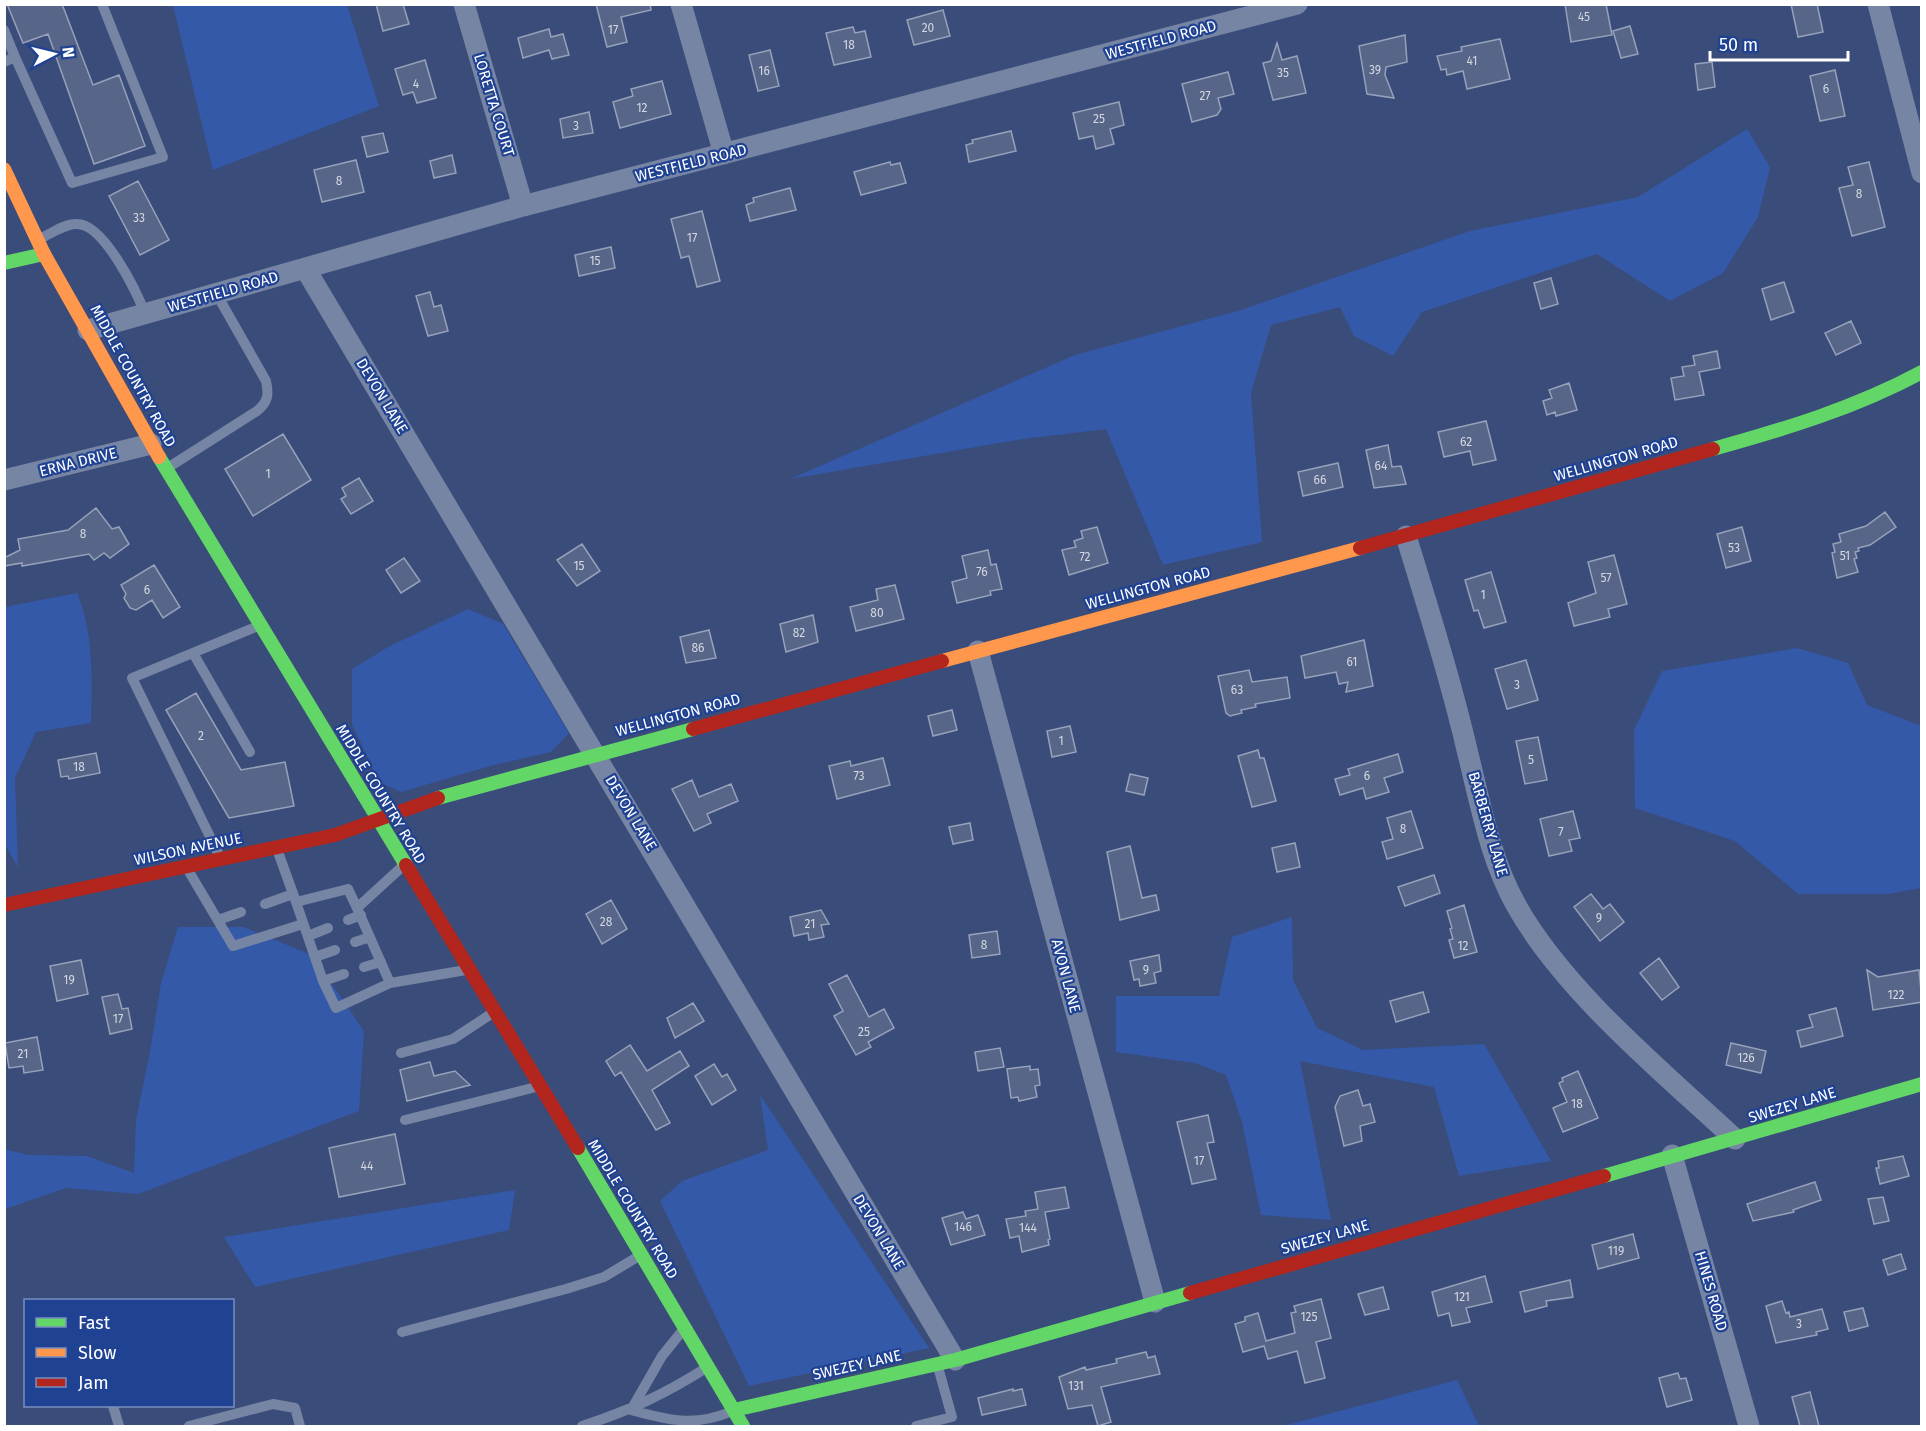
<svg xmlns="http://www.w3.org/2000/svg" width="1926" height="1431" viewBox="0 0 1926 1431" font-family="'Fira Sans',sans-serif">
	<rect width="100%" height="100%" fill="#3a4c79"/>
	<path fill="#3559a9" d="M 173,5 L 347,5 L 379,106 L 213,170 Z
		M 1747,129 L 1770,167 L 1758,217 L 1723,273 L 1670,301 L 1597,254 L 1422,312 L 1393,356 L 1354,336 L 1340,307 L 1271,325 L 1251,393 L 1262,542 L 1163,565 L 1106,429 L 1023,439 L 790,479 L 1075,355 L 1241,310 L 1470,231 L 1638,197 Z
		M 77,593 C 94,632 92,681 91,723 L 36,732 L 15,778 L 18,867 L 5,845 L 5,607 Z
		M 468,609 L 503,624 L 569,733 L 551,752 L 490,766 L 401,792 L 379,782 L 352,724 L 352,669 L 390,646 Z
		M 1797,648 L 1848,663 L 1867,705 L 1921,726 L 1921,888 L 1888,894 L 1798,894 L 1735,841 L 1635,808 L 1634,730 L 1662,671 Z
		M 1292,917 L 1293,980 L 1317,1028 L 1363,1050 L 1484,1044 L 1551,1161 L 1459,1176 L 1434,1087 L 1300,1061 L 1331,1220 L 1261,1215 L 1242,1122 L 1226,1075 L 1195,1063 L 1116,1052 L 1116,996 L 1219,996 L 1232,937 Z
		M 178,927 L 243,927 L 312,955 L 364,1031 L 359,1111 L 138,1194 L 66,1188 L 5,1209 L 4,1149 L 28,1155 L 87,1156 L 134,1173 L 136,1120 L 150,1052 L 161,983 Z
		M 760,1095 L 929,1348 L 749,1386 L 660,1201 L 682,1181 L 768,1150 Z
		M 515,1190 L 509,1230 L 255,1287 L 224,1237 Z
		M 1457,1380 L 1479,1426 L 1283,1426 Z"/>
	<path fill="#566588" stroke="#97a1ba" stroke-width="1.5" d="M 7,4 L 62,4 L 93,85 L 119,75 L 145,146 L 94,164 L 48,34 L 23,43 Z
		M 376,4 L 403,4 L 409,24 L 383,31 Z
		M 596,4 L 650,4 L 651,10 L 621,17 L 627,42 L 607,47 Z
		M 1565,4 L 1606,4 L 1612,35 L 1571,42 Z
		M 1791,4 L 1817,4 L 1823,32 L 1798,37 Z
		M 943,10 L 950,36 L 914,45 L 907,20 Z
		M 1630,26 L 1638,54 L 1621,58 L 1613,31 Z
		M 853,27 L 855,33 L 865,31 L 871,57 L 834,65 L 826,33 Z
		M 549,29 L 551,37 L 563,34 L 569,55 L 552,59 L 549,50 L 523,58 L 518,38 Z
		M 1405,35 L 1407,62 L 1386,67 L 1385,75 L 1394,98 L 1367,94 L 1359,46 Z
		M 1500,39 L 1510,79 L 1467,89 L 1463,71 L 1447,75 L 1446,69 L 1441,70 L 1437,56 L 1462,51 L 1461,47 Z
		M 1277,43 L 1282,60 L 1297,56 L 1306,93 L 1273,100 L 1263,63 L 1271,61 Z
		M 770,50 L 779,86 L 758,91 L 749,55 Z
		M 425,60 L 436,98 L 417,103 L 413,92 L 403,95 L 395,69 Z
		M 1712,62 L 1715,87 L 1698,90 L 1695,64 Z
		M 1835,70 L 1845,116 L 1820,121 L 1810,76 Z
		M 1228,72 L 1234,94 L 1218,98 L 1221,109 L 1217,115 L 1192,122 L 1182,84 Z
		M 662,81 L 671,114 L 620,128 L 613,102 L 633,96 L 631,89 Z
		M 1119,102 L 1124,125 L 1110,129 L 1114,144 L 1096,149 L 1093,136 L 1079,139 L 1073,113 Z
		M 589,112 L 593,133 L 563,138 L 560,119 Z
		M 1011,131 L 1016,151 L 969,162 L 966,145 L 973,143 L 972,140 Z
		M 383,133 L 388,152 L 367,157 L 362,137 Z
		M 452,155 L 456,173 L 434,178 L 430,161 Z
		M 356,160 L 364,192 L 322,202 L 314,170 Z
		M 890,162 L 891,165 L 900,163 L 906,183 L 861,195 L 854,172 Z
		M 1869,162 L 1885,227 L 1852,236 L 1839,188 L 1853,185 L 1848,167 Z
		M 138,181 L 169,240 L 140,255 L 109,196 Z
		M 790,188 L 796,210 L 750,221 L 746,205 L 754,202 L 753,198 Z
		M 702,211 L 720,281 L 697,287 L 689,256 L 681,258 L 671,219 Z
		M 611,247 L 615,268 L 579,276 L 575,255 Z
		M 1551,278 L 1558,304 L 1541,309 L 1534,283 Z
		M 1784,282 L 1794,312 L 1771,320 L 1762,289 Z
		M 430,292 L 434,307 L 441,305 L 448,331 L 428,336 L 416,296 Z
		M 1851,321 L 1861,343 L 1836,355 L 1825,333 Z
		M 1717,351 L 1720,368 L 1699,372 L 1704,395 L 1675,400 L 1671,378 L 1684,376 L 1682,367 L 1695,365 L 1693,356 Z
		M 1569,383 L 1577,410 L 1556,416 L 1555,412 L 1547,415 L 1543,401 L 1552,398 L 1549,390 Z
		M 1486,421 L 1496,460 L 1473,465 L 1470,451 L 1444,457 L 1438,432 Z
		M 283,434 L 311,480 L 253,516 L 225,469 Z
		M 1388,445 L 1392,467 L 1401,466 L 1406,484 L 1374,488 L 1366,450 Z
		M 1338,463 L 1343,487 L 1303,496 L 1298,472 Z
		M 359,478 L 373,501 L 351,514 L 341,499 L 346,496 L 342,488 Z
		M 96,508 L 112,529 L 119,527 L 129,544 L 110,558 L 104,553 L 94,560 L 89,554 L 22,566 L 22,563 L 4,566 L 4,558 L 20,550 L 18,539 L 68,530 Z
		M 1885,512 L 1896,527 L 1870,545 L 1858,548 L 1859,551 L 1855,552 L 1857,558 L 1854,559 L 1858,572 L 1837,578 L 1832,553 L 1835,552 L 1833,544 L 1841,542 L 1839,534 L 1866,526 Z
		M 1097,527 L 1108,563 L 1069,575 L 1062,550 L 1076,547 L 1074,541 L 1083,538 L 1081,531 Z
		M 1742,527 L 1751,561 L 1726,568 L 1717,534 Z
		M 582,544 L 600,571 L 577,586 L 557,560 Z
		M 988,550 L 991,565 L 996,564 L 1002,589 L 990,591 L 991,595 L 957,603 L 952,582 L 967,578 L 962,556 Z
		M 1614,555 L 1627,604 L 1608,609 L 1610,617 L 1574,626 L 1568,603 L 1596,593 L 1588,562 Z
		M 404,558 L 420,581 L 401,593 L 386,570 Z
		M 154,565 L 180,607 L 163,618 L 152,600 L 136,610 L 130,608 L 124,598 L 126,594 L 121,585 Z
		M 1491,572 L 1506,622 L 1484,628 L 1478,610 L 1474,611 L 1465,580 Z
		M 895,585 L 904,619 L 856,631 L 850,607 L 878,600 L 876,589 Z
		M 813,615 L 818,642 L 786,652 L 780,624 Z
		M 709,630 L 716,658 L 686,663 L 680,637 Z
		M 1364,640 L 1373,686 L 1346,692 L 1348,682 L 1339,684 L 1336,672 L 1305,678 L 1301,656 Z
		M 1526,660 L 1538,700 L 1507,709 L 1495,669 Z
		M 1249,670 L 1252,682 L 1287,677 L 1290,698 L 1255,704 L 1256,707 L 1241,710 L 1242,713 L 1230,716 L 1226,713 L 1218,676 Z
		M 196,693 L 241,770 L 285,762 L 294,806 L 229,818 L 166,710 Z
		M 952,710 L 957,730 L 933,736 L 928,716 Z
		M 1070,726 L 1076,752 L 1052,757 L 1047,731 Z
		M 1538,737 L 1547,780 L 1525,784 L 1516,741 Z
		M 1258,750 L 1260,758 L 1264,758 L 1276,801 L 1252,807 L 1238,756 Z
		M 96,753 L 100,773 L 69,779 L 68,776 L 61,777 L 58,760 Z
		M 1398,754 L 1403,772 L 1384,778 L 1389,792 L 1366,799 L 1363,788 L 1340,795 L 1335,779 L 1350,775 L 1348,769 Z
		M 883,758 L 890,785 L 837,799 L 829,766 L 850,761 L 851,766 Z
		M 1130,774 L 1148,778 L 1144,795 L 1126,791 Z
		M 692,780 L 699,797 L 731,784 L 738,801 L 707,814 L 711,823 L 694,831 L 672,789 Z
		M 1411,811 L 1423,848 L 1387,859 L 1382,842 L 1393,839 L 1387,818 Z
		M 1573,811 L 1580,838 L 1569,840 L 1572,851 L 1549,856 L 1540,819 Z
		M 970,823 L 973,840 L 953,844 L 949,827 Z
		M 1295,843 L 1300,867 L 1277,872 L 1272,848 Z
		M 1130,846 L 1142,898 L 1156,895 L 1159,910 L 1120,920 L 1107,852 Z
		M 1434,875 L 1440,893 L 1405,906 L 1398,887 Z
		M 1591,894 L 1603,909 L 1610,904 L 1624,922 L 1600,941 L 1574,907 Z
		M 611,900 L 627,929 L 602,944 L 586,914 Z
		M 1464,905 L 1477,952 L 1454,958 L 1449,940 L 1453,939 L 1450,929 L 1452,928 L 1447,911 Z
		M 821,910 L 829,924 L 821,925 L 824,937 L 809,940 L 808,933 L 794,936 L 790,917 Z
		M 997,931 L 1000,954 L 972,958 L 969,935 Z
		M 1159,955 L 1161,971 L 1154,973 L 1156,983 L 1140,986 L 1139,979 L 1134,980 L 1130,961 Z
		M 1659,958 L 1679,987 L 1662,1000 L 1640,973 Z
		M 81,960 L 88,994 L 57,1001 L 50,966 Z
		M 1867,970 L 1878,977 L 1919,970 L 1922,1002 L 1873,1010 Z
		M 847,975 L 869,1017 L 884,1009 L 894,1028 L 868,1042 L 871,1047 L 856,1055 L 834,1016 L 843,1011 L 829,984 Z
		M 1423,992 L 1429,1012 L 1396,1022 L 1390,1001 Z
		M 118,994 L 122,1009 L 128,1008 L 132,1029 L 110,1034 L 102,997 Z
		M 693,1003 L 704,1021 L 675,1038 L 667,1018 Z
		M 1836,1008 L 1843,1036 L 1801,1047 L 1797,1031 L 1813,1027 L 1809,1015 Z
		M 37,1037 L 43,1070 L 24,1073 L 23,1066 L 9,1068 L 5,1043 Z
		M 1731,1043 L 1766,1051 L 1761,1073 L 1726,1065 Z
		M 630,1045 L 647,1071 L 680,1051 L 689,1066 L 652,1090 L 670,1123 L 656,1130 L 621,1072 L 615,1076 L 606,1061 Z
		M 1000,1048 L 1004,1067 L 978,1071 L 975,1052 Z
		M 430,1062 L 434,1076 L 455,1071 L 470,1085 L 407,1101 L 400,1070 Z
		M 714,1064 L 722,1077 L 727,1074 L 736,1090 L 712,1105 L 695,1076 Z
		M 1030,1066 L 1030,1070 L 1038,1069 L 1040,1085 L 1035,1086 L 1037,1097 L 1019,1101 L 1018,1097 L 1011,1098 L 1007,1069 Z
		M 1578,1071 L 1598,1118 L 1563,1132 L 1553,1108 L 1567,1102 L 1559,1083 L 1563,1081 L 1562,1078 Z
		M 1358,1090 L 1363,1106 L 1370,1104 L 1375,1122 L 1360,1126 L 1362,1141 L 1344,1146 L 1335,1107 L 1340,1096 Z
		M 1208,1115 L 1214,1142 L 1207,1143 L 1216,1179 L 1192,1184 L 1177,1122 Z
		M 395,1134 L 405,1184 L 339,1197 L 329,1148 Z
		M 1903,1156 L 1909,1176 L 1880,1184 L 1876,1168 L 1879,1168 L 1878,1161 Z
		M 1815,1182 L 1821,1200 L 1793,1210 L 1794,1212 L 1753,1221 L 1747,1204 Z
		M 1065,1187 L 1069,1208 L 1045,1212 L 1050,1239 L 1048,1240 L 1049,1245 L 1022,1252 L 1019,1236 L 1010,1238 L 1006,1219 L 1026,1216 L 1025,1211 L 1038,1209 L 1035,1192 Z
		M 1883,1197 L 1889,1221 L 1874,1224 L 1868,1199 Z
		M 963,1212 L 966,1219 L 978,1215 L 985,1235 L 951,1245 L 942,1218 Z
		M 1633,1234 L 1639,1258 L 1598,1269 L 1592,1245 Z
		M 1901,1254 L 1906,1269 L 1888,1275 L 1883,1260 Z
		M 1485,1276 L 1492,1302 L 1466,1308 L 1470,1322 L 1452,1326 L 1449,1313 L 1438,1316 L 1432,1292 Z
		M 1570,1280 L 1573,1297 L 1546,1301 L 1547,1306 L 1525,1312 L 1520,1292 Z
		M 1383,1287 L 1389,1309 L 1365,1315 L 1358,1294 Z
		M 1321,1299 L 1331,1338 L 1316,1342 L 1325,1378 L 1305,1383 L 1297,1351 L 1268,1359 L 1264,1346 L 1243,1352 L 1235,1324 L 1245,1321 L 1245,1317 L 1258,1313 L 1266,1341 L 1295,1333 L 1291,1313 L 1296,1312 L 1294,1306 Z
		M 1782,1301 L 1786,1313 L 1789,1312 L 1790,1317 L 1822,1309 L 1828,1329 L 1816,1332 L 1817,1335 L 1776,1343 L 1766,1306 Z
		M 1863,1308 L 1868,1326 L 1849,1331 L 1844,1312 Z
		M 1146,1352 L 1148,1358 L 1155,1356 L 1160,1374 L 1101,1387 L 1111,1422 L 1098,1426 L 1092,1405 L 1068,1409 L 1059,1377 L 1085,1367 L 1086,1370 L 1117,1363 L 1116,1359 Z
		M 1678,1373 L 1680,1379 L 1686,1378 L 1692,1400 L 1667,1407 L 1659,1378 Z
		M 1013,1389 L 1013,1391 L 1022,1389 L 1026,1405 L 982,1415 L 978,1398 Z
		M 1810,1392 L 1819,1426 L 1800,1426 L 1792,1397 Z"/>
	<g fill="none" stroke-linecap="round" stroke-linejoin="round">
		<path stroke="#7785a4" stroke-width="10" d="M 4,30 L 15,57
			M 4,62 L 15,57 L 72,183 L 163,157 L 102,4
			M 41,238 C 52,233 65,224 76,224 C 103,222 137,292 145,314
			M 169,467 L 257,411 C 268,402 269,395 266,381 L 216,293
			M 193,653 L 250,752
			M 277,849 L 296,902
			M 220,857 L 132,678 L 258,626
			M 404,865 L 357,908 L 390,983 L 466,970
			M 188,870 L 233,946 L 303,924
			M 265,904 L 293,894
			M 357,908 L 348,889 L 296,902 L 323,981 L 336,1008 L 390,983
			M 218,920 L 241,912
			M 348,920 L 361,915
			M 308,936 L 328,928
			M 355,942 L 370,937
			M 315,957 L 335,950
			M 364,967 L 381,962
			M 323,981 L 344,974
			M 401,1053 L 453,1039 L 491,1014
			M 405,1120 L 536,1087
			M 683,1330 L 662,1356 L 631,1410 C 667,1420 694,1427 730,1412
			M 402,1332 L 566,1289 L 604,1277 L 639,1256
			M 113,1406 L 119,1426
			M 189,1426 L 273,1404 L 295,1408 L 300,1426
			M 582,1426 C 629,1411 665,1394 706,1368
			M 916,1426 L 952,1417 L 938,1367"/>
		<path stroke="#7785a4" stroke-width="21" d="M 464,4 L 523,206
			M 681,4 L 724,154
			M 1878,4 L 1922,173
			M 305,268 L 955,1360
			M 88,330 L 523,206 L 1297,4
			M 4,480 L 151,444
			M 1406,536 C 1428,608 1451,681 1468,754 C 1481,806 1490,858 1516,905 C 1564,991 1663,1072 1735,1139
			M 978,651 L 1155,1302
			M 1672,1155 L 1749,1426"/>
		<path stroke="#63d668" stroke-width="14" d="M 4,263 L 44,254
			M 1713,449 C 1785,429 1855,408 1922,372
			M 159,457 L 406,865
			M 438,798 L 693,729
			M 578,1148 L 743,1426
			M 1604,1176 L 1922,1084
			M 734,1410 L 955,1360 L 1190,1293"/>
		<path stroke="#ff974d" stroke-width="14" d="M 4,169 L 44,254 L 159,457
			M 942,661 L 1360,548"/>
		<path stroke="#b3261e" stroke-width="14" d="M 1360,548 L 1713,449
			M 693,729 L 942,661
			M 406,865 L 578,1148
			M 4,905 L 335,835 L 438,798
			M 1190,1293 L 1604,1176"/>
	</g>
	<g text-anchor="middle" stroke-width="4.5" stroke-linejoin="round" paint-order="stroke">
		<g font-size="12" fill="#d5d8e1">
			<text x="1584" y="21">45</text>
			<text x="928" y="32">20</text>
			<text x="613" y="34">17</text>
			<text x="849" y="49">18</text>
			<text x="1472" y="65">41</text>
			<text x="1375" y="74">39</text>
			<text x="764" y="75">16</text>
			<text x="1283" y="77">35</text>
			<text x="416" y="88">4</text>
			<text x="1826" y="93">6</text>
			<text x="1205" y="100">27</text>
			<text x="642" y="112">12</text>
			<text x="1099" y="123">25</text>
			<text x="576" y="130">3</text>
			<text x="339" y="185">8</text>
			<text x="1859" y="198">8</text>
			<text x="139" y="222">33</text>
			<text x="692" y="242">17</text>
			<text x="595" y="265">15</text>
			<text x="1466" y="446">62</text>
			<text x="1381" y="470">64</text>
			<text x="268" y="478">1</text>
			<text x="1320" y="484">66</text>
			<text x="83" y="538">8</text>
			<text x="1734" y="552">53</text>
			<text x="1845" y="560">51</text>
			<text x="1085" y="561">72</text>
			<text x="579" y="570">15</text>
			<text x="982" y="576">76</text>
			<text x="1606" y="582">57</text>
			<text x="147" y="594">6</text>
			<text x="1483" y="599">1</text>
			<text x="877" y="617">80</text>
			<text x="799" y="637">82</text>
			<text x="698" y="652">86</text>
			<text x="1352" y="666">61</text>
			<text x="1517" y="689">3</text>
			<text x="1237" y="694">63</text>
			<text x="201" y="740">2</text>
			<text x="1061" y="745">1</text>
			<text x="1531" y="764">5</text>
			<text x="79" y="771">18</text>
			<text x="859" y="780">73</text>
			<text x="1367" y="780">6</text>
			<text x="1403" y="833">8</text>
			<text x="1561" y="836">7</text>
			<text x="1599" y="922">9</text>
			<text x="606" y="926">28</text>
			<text x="810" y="928">21</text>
			<text x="984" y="949">8</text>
			<text x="1463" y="950">12</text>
			<text x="1146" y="974">9</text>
			<text x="69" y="984">19</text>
			<text x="1896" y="999">122</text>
			<text x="118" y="1023">17</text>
			<text x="864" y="1036">25</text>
			<text x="23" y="1058">21</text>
			<text x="1746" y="1062">126</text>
			<text x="1577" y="1108">18</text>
			<text x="1199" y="1165">17</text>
			<text x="367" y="1170">44</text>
			<text x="963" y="1231">146</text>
			<text x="1028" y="1232">144</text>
			<text x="1616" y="1255">119</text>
			<text x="1462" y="1301">121</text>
			<text x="1309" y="1321">125</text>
			<text x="1799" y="1328">3</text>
			<text x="1076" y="1390">131</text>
		</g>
		<g font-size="15" fill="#fff" stroke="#204293">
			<text transform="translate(1161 40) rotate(-15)" y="5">WESTFIELD ROAD</text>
			<text transform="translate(494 105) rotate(73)" y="5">LORETTA COURT</text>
			<text transform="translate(691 163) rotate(-14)" y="5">WESTFIELD ROAD</text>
			<text transform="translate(223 292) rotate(-16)" y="5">WESTFIELD ROAD</text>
			<text transform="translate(133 376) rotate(61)" y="5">MIDDLE COUNTRY ROAD</text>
			<text transform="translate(382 396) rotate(59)" y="5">DEVON LANE</text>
			<text transform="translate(1616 459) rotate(-16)" y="5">WELLINGTON ROAD</text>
			<text transform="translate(78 462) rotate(-14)" y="5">ERNA DRIVE</text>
			<text transform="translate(1148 588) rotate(-15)" y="5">WELLINGTON ROAD</text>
			<text transform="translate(678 715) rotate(-15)" y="5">WELLINGTON ROAD</text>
			<text transform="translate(381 794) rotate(59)" y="5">MIDDLE COUNTRY ROAD</text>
			<text transform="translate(631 813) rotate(59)" y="5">DEVON LANE</text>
			<text transform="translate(1488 824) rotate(74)" y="5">BARBERRY LANE</text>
			<text transform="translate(188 849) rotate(-12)" y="5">WILSON AVENUE</text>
			<text transform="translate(1066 976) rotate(75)" y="5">AVON LANE</text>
			<text transform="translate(1792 1105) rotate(-17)" y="5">SWEZEY LANE</text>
			<text transform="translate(633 1209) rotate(59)" y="5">MIDDLE COUNTRY ROAD</text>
			<text transform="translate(879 1232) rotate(59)" y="5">DEVON LANE</text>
			<text transform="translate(1325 1237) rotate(-16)" y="5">SWEZEY LANE</text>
			<text transform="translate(1711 1291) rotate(74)" y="5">HINES ROAD</text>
			<text transform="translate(857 1365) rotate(-13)" y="5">SWEZEY LANE</text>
		</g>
	</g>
	<rect width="1926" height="1431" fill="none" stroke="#ffffff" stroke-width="12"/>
	<rect x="24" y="1299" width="210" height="108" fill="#204293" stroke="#798ebe" stroke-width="1.5"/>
	<rect x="36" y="1318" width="30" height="9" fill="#63d668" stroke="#798ebe" stroke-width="1.5"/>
	<text x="78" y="1329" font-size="18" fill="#ffffff">Fast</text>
	<rect x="36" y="1348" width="30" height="9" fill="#ff974d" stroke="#798ebe" stroke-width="1.5"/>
	<text x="78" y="1359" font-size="18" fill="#ffffff">Slow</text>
	<rect x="36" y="1378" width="30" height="9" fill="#b3261e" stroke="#798ebe" stroke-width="1.5"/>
	<text x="78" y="1389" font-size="18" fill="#ffffff">Jam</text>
	<g transform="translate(54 54) rotate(83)" stroke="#204293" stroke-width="4.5" paint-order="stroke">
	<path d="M0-4.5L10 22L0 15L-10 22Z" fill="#ffffff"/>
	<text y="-9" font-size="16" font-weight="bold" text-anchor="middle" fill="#ffffff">N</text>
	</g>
	<path d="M1710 51v9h138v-9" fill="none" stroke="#ffffff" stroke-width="3"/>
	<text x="1719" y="51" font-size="18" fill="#ffffff" stroke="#204293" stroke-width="4.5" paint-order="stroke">50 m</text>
</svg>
